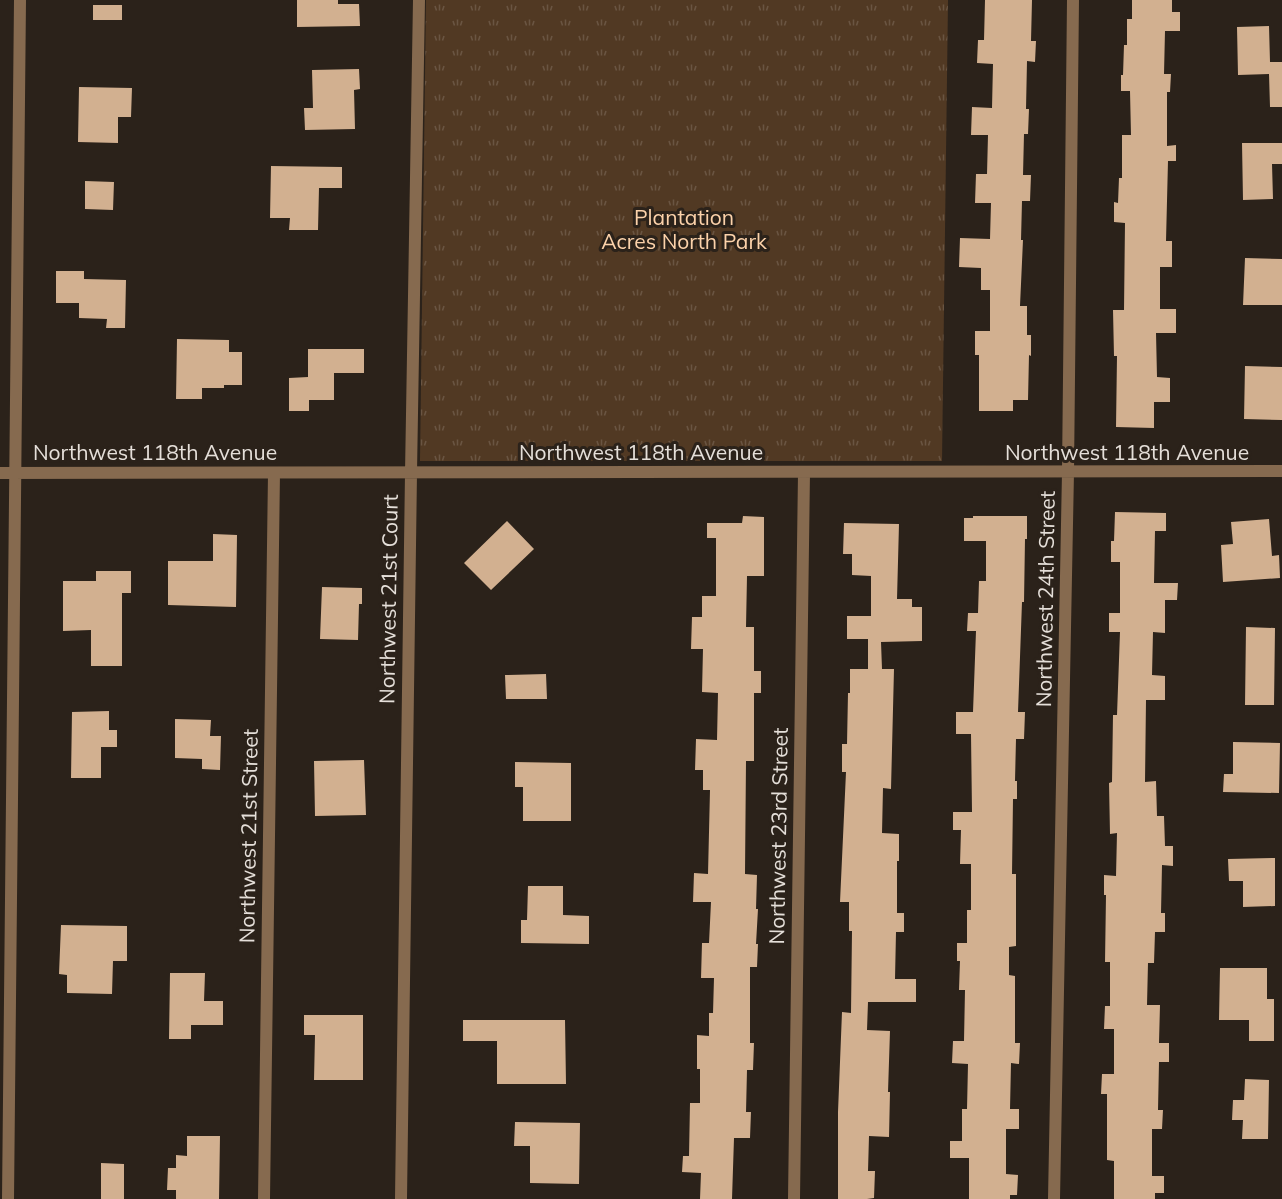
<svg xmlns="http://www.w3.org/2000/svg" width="1282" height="1199" viewBox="0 0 1282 1199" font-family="Mulish,sans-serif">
	<defs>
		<pattern id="park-tufts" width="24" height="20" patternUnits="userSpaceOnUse" patternTransform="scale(1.5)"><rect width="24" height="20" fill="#513923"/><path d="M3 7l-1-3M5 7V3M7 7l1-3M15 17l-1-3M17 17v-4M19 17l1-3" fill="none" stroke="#6a5542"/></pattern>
	</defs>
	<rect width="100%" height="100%" fill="#2b221a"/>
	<path fill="url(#park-tufts)" d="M 426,0 L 948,0 L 942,461 L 420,461 Z"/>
	<path fill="#d2b090" d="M 297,0 L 338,0 L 338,4 L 359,4 L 360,26 L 297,27 Z
		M 985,0 L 1032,0 L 1031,41 L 1036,41 L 1035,62 L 1027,61 L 1026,109 L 1029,109 L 1028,134 L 1024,134 L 1023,175 L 1031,175 L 1030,201 L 1022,201 L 1021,240 L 1023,240 L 1020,306 L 1027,306 L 1027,335 L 1031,335 L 1031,356 L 1029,355 L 1028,400 L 1013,400 L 1013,411 L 979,411 L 979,355 L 975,355 L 975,331 L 990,331 L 990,290 L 981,290 L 981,268 L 959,267 L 960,238 L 990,239 L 991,203 L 975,203 L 976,174 L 987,174 L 988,135 L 971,135 L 972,107 L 992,108 L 993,64 L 977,63 L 978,40 L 984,40 Z
		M 1132,0 L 1172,0 L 1172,12 L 1180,12 L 1180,31 L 1165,31 L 1164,74 L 1171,74 L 1170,92 L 1167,92 L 1167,146 L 1176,145 L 1176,161 L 1168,161 L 1166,241 L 1172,241 L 1172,267 L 1160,267 L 1160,309 L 1176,309 L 1176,333 L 1156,333 L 1157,377 L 1170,378 L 1170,402 L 1154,402 L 1154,428 L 1116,427 L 1117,356 L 1114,356 L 1113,310 L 1124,310 L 1125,223 L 1114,222 L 1114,202 L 1118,203 L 1119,178 L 1122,178 L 1122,135 L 1131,135 L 1130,91 L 1121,91 L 1121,75 L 1123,75 L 1124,45 L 1127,45 L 1127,19 L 1132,19 Z
		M 93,5 L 122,5 L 122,20 L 93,20 Z
		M 1269,26 L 1270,62 L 1282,62 L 1282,107 L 1270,107 L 1269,74 L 1238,75 L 1237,27 Z
		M 359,69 L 360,89 L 354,90 L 355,129 L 305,130 L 304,108 L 313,108 L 312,70 Z
		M 79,87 L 132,88 L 131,117 L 118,117 L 118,143 L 78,142 Z
		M 1242,143 L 1282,143 L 1282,164 L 1272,164 L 1273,199 L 1243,200 Z
		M 271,166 L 342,167 L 342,188 L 319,188 L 318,230 L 289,230 L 290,218 L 270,218 Z
		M 85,181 L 114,182 L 113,210 L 85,209 Z
		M 1245,258 L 1282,259 L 1282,305 L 1243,305 Z
		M 56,271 L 84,271 L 84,279 L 126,280 L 125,328 L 106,328 L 107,319 L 79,318 L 79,303 L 56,303 Z
		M 177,339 L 229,340 L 229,352 L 242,352 L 242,385 L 224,385 L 224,388 L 202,388 L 202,399 L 176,399 Z
		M 308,349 L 364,349 L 364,373 L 334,373 L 334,400 L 309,400 L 309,411 L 289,411 L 289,378 L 308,377 Z
		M 1245,366 L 1282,367 L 1282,420 L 1244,419 Z
		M 1115,512 L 1166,513 L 1166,531 L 1155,531 L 1154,583 L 1178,583 L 1177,600 L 1165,600 L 1165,633 L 1153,632 L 1152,675 L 1165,676 L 1165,700 L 1146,700 L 1145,782 L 1156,781 L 1157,816 L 1164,816 L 1165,846 L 1173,846 L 1173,866 L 1162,865 L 1161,913 L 1165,913 L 1165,932 L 1155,932 L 1154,963 L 1148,963 L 1147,1005 L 1160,1005 L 1159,1043 L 1169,1043 L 1169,1062 L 1159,1062 L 1158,1110 L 1163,1110 L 1162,1129 L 1152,1129 L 1152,1176 L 1164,1176 L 1164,1193 L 1155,1193 L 1155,1199 L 1114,1199 L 1114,1161 L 1107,1160 L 1107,1094 L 1101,1094 L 1102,1074 L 1114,1074 L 1114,1029 L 1104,1029 L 1105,1006 L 1110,1006 L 1110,962 L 1105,962 L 1106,895 L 1104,895 L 1104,875 L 1116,876 L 1117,833 L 1110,834 L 1109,783 L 1112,782 L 1113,715 L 1117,715 L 1120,632 L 1109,632 L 1109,613 L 1120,613 L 1120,562 L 1111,562 L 1111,541 L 1114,541 Z
		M 743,516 L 764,517 L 764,576 L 747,576 L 746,627 L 754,627 L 754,671 L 761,671 L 761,693 L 754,693 L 754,761 L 746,761 L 745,874 L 757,875 L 756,909 L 758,909 L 756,944 L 758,944 L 757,967 L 750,967 L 750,1043 L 754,1043 L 753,1070 L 747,1070 L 746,1112 L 751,1112 L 750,1138 L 734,1138 L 732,1199 L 700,1199 L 701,1173 L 682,1172 L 683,1156 L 689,1156 L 690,1103 L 700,1103 L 700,1069 L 697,1069 L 697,1035 L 709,1036 L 709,1013 L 713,1013 L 714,978 L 701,978 L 702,943 L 709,943 L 711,902 L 693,902 L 694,873 L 708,874 L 710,790 L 703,790 L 703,770 L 695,770 L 696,739 L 717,740 L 718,693 L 702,692 L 703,649 L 691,649 L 692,617 L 702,617 L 702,596 L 716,596 L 716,538 L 707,538 L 707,523 L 742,523 Z
		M 973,516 L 1027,516 L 1027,539 L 1025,539 L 1024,602 L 1022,602 L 1018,712 L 1025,712 L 1024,739 L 1016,739 L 1015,781 L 1017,781 L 1017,799 L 1013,799 L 1012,874 L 1016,874 L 1016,946 L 1009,947 L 1009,975 L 1015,976 L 1015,1043 L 1020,1043 L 1019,1064 L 1011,1063 L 1010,1109 L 1019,1109 L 1019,1129 L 1006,1129 L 1006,1174 L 1018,1175 L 1017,1195 L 1010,1195 L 1010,1199 L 969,1199 L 969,1158 L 950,1158 L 950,1141 L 962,1141 L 962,1109 L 967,1109 L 968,1064 L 952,1063 L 953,1041 L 964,1041 L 965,990 L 959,990 L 960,961 L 957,961 L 957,943 L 967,943 L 967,910 L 971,910 L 971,864 L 960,864 L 961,830 L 953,830 L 953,812 L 972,812 L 971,734 L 956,734 L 956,712 L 973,712 L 976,631 L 967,631 L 968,613 L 978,613 L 979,581 L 986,581 L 986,541 L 964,541 L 964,518 L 973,518 Z
		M 1269,519 L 1272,556 L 1279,555 L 1280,578 L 1223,582 L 1221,545 L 1233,544 L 1231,522 Z
		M 507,521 L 534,549 L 491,590 L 464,563 Z
		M 844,523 L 899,524 L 897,599 L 912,599 L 912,607 L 922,607 L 922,641 L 881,642 L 882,669 L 894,669 L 891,789 L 883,788 L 882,833 L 899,834 L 899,861 L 897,861 L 897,913 L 904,913 L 904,932 L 896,932 L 895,979 L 916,979 L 916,1002 L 868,1002 L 867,1030 L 890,1031 L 888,1092 L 890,1092 L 889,1137 L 869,1136 L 868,1171 L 875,1171 L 874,1198 L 867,1199 L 838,1199 L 838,1112 L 842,1012 L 851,1013 L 852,931 L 849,931 L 849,902 L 840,902 L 846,772 L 842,772 L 842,744 L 847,744 L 848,693 L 850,693 L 850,669 L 868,669 L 868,639 L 847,639 L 847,616 L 871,616 L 871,576 L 852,575 L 852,554 L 843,554 Z
		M 213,534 L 237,535 L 236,607 L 168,605 L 168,561 L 213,561 Z
		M 96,571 L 131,571 L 131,593 L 122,593 L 122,666 L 91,666 L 91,630 L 63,631 L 63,581 L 96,581 Z
		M 322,587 L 362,588 L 362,604 L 359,604 L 358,640 L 320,639 Z
		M 1246,627 L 1275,628 L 1274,705 L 1245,705 Z
		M 546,674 L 547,699 L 506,699 L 505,675 Z
		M 109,711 L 109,730 L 117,730 L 117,747 L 101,747 L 101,778 L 71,778 L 72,712 Z
		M 175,719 L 211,720 L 210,736 L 221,736 L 220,770 L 202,769 L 202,759 L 175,758 Z
		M 1233,742 L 1280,743 L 1279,793 L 1223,792 L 1224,774 L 1233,774 Z
		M 364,760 L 366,815 L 315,816 L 314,761 Z
		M 515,762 L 571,763 L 571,821 L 523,821 L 523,787 L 515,787 Z
		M 1275,858 L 1275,906 L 1243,907 L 1243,881 L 1229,881 L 1228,859 Z
		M 528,886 L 563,886 L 563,915 L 589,916 L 589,944 L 521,943 L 521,920 L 527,920 Z
		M 61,925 L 127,926 L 127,961 L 113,961 L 112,994 L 67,993 L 67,975 L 59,974 Z
		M 1220,968 L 1267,968 L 1267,999 L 1274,999 L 1274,1041 L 1249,1041 L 1249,1020 L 1219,1020 Z
		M 170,973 L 205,973 L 204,1001 L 223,1001 L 223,1025 L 191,1025 L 191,1039 L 169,1039 Z
		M 304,1015 L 363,1015 L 363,1080 L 314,1080 L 315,1035 L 304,1035 Z
		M 463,1020 L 565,1020 L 566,1084 L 497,1084 L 497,1041 L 463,1041 Z
		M 1245,1079 L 1269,1080 L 1268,1139 L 1242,1139 L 1243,1120 L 1232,1120 L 1233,1100 L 1244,1100 Z
		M 515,1122 L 580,1123 L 579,1184 L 530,1183 L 530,1146 L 514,1146 Z
		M 187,1136 L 220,1136 L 219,1199 L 176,1199 L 176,1190 L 167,1190 L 168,1168 L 176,1168 L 176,1155 L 187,1156 Z
		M 101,1163 L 124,1164 L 124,1199 L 101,1199 Z"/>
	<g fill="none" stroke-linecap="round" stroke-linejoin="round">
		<path stroke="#866a4f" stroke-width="12" d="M 0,473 L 1282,471
			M 8,1199 L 20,0
			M 264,1199 L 274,473
			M 401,1199 L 411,473 L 419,0
			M 794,1199 L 804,473
			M 1054,1199 L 1068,472 L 1073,0"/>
	</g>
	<g text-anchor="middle" stroke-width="6" stroke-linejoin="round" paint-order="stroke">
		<g font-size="21" fill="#fcd2aa" stroke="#2b221a">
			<text x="684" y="225">Plantation<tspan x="684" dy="24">Acres North Park</tspan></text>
		</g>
		<g font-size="21" fill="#e5dfd9" stroke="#2b221a">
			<text x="155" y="460">Northwest 118th Avenue</text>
			<text x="641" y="460">Northwest 118th Avenue</text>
			<text x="1127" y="460">Northwest 118th Avenue</text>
			<text transform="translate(389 599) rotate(-89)" y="7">Northwest 21st Court</text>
			<text transform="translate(1046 599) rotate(-89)" y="7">Northwest 24th Street</text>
			<text transform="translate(249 836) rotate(-89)" y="7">Northwest 21st Street</text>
			<text transform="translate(779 836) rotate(-89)" y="7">Northwest 23rd Street</text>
		</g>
	</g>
</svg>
